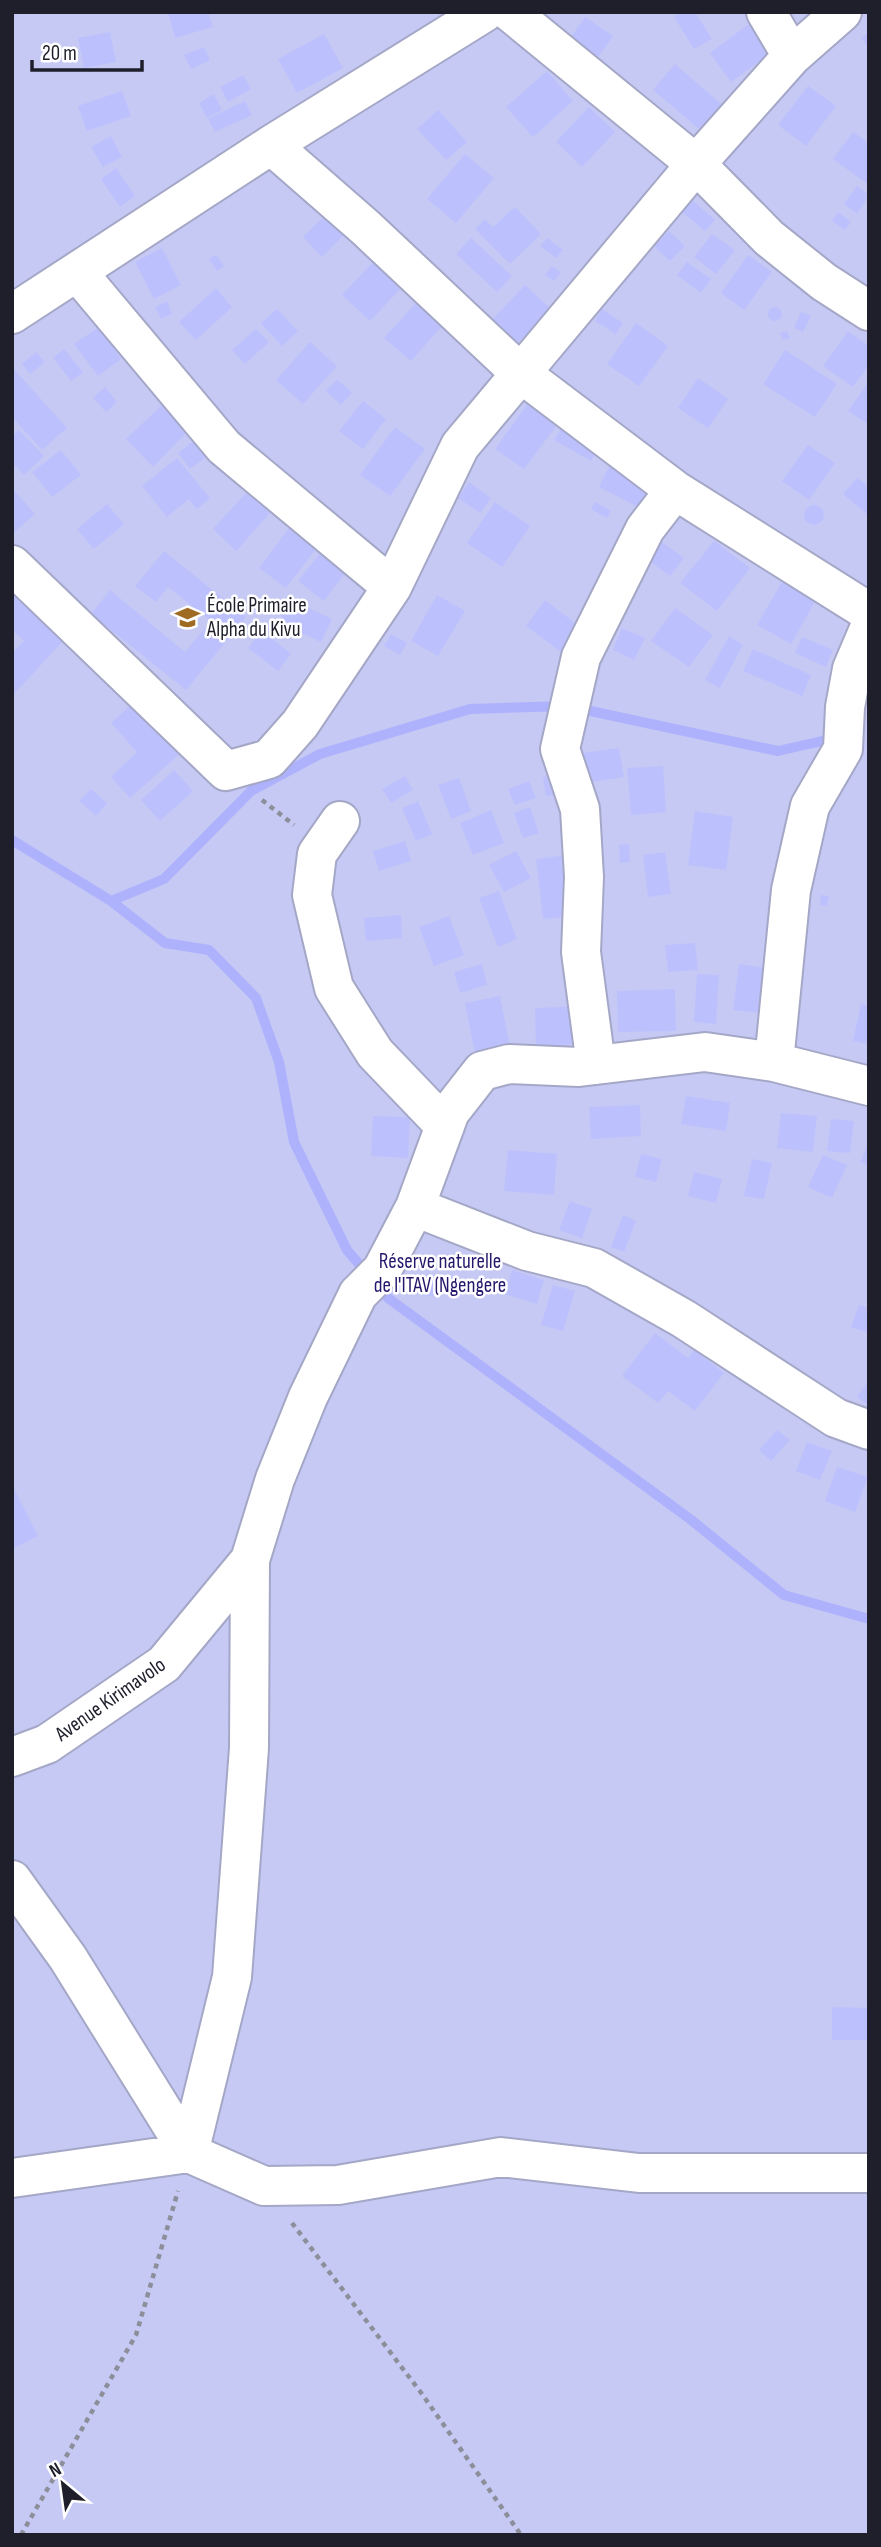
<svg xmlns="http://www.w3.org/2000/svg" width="881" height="2547" viewBox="0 0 881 2547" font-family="'Sofia Sans Condensed',sans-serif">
	<rect width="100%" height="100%" fill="#eef0fd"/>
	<path fill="#c6c9f4" d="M 12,12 L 869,12 L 869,2535 L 12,2535 Z"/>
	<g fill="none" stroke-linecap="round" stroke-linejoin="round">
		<path stroke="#aeb2fd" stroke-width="10" d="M 12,840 L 111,901 L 165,943 L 209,950 L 256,998 L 279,1062 L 294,1142 L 347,1250 L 388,1298 L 690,1519 L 784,1595 L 869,1619
			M 111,901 L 164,879 L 251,791 L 320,754 L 470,709 L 567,706 L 778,751 L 835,738"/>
	</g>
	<path fill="#bcc1fd" d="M 168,12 L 208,12 L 213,27 L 175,38 Z
		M 682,12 L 695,12 L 712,39 L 694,49 L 674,17 Z
		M 585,17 L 613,36 L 598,57 L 571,37 Z
		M 753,21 L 775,50 L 731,82 L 710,53 Z
		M 110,32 L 116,62 L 84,68 L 78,38 Z
		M 869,32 L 869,48 L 861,38 Z
		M 324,34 L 343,68 L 297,93 L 278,59 Z
		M 204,47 L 210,60 L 191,69 L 184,55 Z
		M 675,64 L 727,109 L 705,134 L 653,90 Z
		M 547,71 L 573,101 L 533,137 L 506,107 Z
		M 243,75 L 251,89 L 228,102 L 220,87 Z
		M 808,86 L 836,106 L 806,146 L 778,125 Z
		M 122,91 L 131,116 L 87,131 L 78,106 Z
		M 214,94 L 222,110 L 207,118 L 199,103 Z
		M 245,101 L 252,115 L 215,132 L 208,119 Z
		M 589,107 L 615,132 L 582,167 L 556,142 Z
		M 438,110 L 467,142 L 446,160 L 417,129 Z
		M 853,132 L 869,143 L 869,185 L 833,159 Z
		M 111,136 L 122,157 L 103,167 L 91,147 Z
		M 465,154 L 494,178 L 456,223 L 427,199 Z
		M 116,168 L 135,196 L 120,207 L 101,179 Z
		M 857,186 L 869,195 L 857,214 L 844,204 Z
		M 691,199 L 715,220 L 705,231 L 681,211 Z
		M 515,207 L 541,234 L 510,264 L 475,229 L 485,219 L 493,227 Z
		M 838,212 L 851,222 L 845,230 L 832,221 Z
		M 324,216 L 344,235 L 322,257 L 303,237 Z
		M 669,231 L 685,246 L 670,261 L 654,246 Z
		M 712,234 L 735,250 L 716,274 L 694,257 Z
		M 471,238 L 512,276 L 497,292 L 456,254 Z
		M 547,238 L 563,250 L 556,258 L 540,246 Z
		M 162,248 L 181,285 L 154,299 L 135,262 Z
		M 216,255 L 224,266 L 217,271 L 209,259 Z
		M 748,255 L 772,272 L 744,310 L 721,293 Z
		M 376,259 L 405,284 L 370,321 L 342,295 Z
		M 687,262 L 711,279 L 701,293 L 677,275 Z
		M 552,266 L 561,272 L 554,281 L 545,275 Z
		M 525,285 L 551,309 L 514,347 L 489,323 Z
		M 216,288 L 232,307 L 196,340 L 179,322 Z
		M 423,295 L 449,318 L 411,361 L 384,338 Z
		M 167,301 L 172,314 L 161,319 L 155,307 Z
		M768 314a7 7 0 1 1 14 0a7 7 0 1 1-14 0Z
		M 277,309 L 298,331 L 282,346 L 261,323 Z
		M 602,309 L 623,323 L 616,334 L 595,321 Z
		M 801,312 L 811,316 L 803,332 L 794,328 Z
		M 636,323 L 668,346 L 639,386 L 607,364 Z
		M 99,327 L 121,359 L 98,376 L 74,344 Z
		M 256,329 L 269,342 L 245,364 L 232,350 Z
		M 787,331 L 790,338 L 783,340 L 780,333 Z
		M 848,331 L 869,346 L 869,365 L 853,387 L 823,366 Z
		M 310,342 L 337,366 L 303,404 L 276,380 Z
		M 64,349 L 83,372 L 71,381 L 53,358 Z
		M 785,350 L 837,384 L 815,417 L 763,384 Z
		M 36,352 L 45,362 L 30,374 L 22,364 Z
		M 12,367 L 67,428 L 42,450 L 12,417 Z
		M 698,378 L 728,399 L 708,428 L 678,408 Z
		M 337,379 L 352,393 L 341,405 L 326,391 Z
		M 869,381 L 869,425 L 848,411 Z
		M 105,387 L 117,402 L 106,412 L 93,398 Z
		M 363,401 L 386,419 L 363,449 L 339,431 Z
		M 528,403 L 557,425 L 524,469 L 495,449 Z
		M 162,405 L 188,431 L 153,467 L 126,439 Z
		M 563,426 L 599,447 L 591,461 L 554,440 Z
		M 395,427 L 425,449 L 390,496 L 360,475 Z
		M 19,430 L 44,456 L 24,475 L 12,462 L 12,436 Z
		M 200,436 L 213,452 L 190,469 L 178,453 Z
		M 808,445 L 835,463 L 809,500 L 782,481 Z
		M 61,450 L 81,475 L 52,497 L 32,472 Z
		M 177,458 L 210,498 L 197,509 L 189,499 L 167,517 L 142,486 Z
		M 612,461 L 653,481 L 640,508 L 599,487 Z
		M 857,478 L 869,487 L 869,516 L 843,494 Z
		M 469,482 L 491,498 L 480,513 L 458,498 Z
		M 12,488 L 35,514 L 12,534 Z
		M 247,492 L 270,513 L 236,551 L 213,529 Z
		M 495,502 L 530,526 L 502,567 L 467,543 Z
		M 595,502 L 611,511 L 607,518 L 591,509 Z
		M 107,504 L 124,524 L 94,549 L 77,529 Z
		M804 515a10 10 0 1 1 20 0a10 10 0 1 1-20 0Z
		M 292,524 L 319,545 L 286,588 L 259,568 Z
		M 714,541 L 750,568 L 717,611 L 680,583 Z
		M 662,542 L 684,558 L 670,576 L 649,561 Z
		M 164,551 L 246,617 L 186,690 L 91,614 L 110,590 L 185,652 L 211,621 L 168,587 L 156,602 L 135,586 Z
		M 322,551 L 347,570 L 324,601 L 298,581 Z
		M 783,580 L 817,598 L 791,644 L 757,625 Z
		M 12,589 L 65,639 L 12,696 L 12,653 L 24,641 L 12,630 Z
		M 437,595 L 465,611 L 438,656 L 411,641 Z
		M 290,599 L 332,619 L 321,642 L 279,623 Z
		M 545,600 L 580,627 L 561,652 L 526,626 Z
		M 675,608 L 713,635 L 689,667 L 651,641 Z
		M 622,628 L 645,638 L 634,660 L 613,650 Z
		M 262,630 L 291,654 L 278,671 L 248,648 Z
		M 391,634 L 407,643 L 400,655 L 384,646 Z
		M 729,636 L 743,645 L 720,688 L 705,680 Z
		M 802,637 L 833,650 L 826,667 L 795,653 Z
		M 753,649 L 811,675 L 802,696 L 743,671 Z
		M 136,700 L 183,751 L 130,798 L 111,777 L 137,752 L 111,723 Z
		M 619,748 L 624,777 L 580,784 L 576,754 Z
		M 663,766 L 666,812 L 631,815 L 627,768 Z
		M 174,770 L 193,791 L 160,821 L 141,800 Z
		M 559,774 L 563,793 L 546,796 L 543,777 Z
		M 405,776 L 413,790 L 391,803 L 382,789 Z
		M 459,778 L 471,811 L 451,819 L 438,785 Z
		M 529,781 L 536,798 L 515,805 L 508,789 Z
		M 91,789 L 107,803 L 96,816 L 79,801 Z
		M 418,801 L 432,834 L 416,841 L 402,808 Z
		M 530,807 L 539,833 L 523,838 L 514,813 Z
		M 491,810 L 504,843 L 473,855 L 460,823 Z
		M 695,811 L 733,817 L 726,870 L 688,865 Z
		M 405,841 L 411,861 L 379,871 L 373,851 Z
		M 629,844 L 630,862 L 620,863 L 619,845 Z
		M 516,851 L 531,878 L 504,892 L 489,865 Z
		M 665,852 L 671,894 L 648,897 L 643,855 Z
		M 567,855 L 574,916 L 543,919 L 536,859 Z
		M 499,891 L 517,939 L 498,947 L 479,898 Z
		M 821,895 L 829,896 L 827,906 L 820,905 Z
		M 401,915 L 402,938 L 366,941 L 364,918 Z
		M 449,916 L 464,955 L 434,966 L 419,927 Z
		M 695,943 L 698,970 L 668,972 L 665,945 Z
		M 482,964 L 487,985 L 460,993 L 454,972 Z
		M 739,964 L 766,968 L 760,1013 L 733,1010 Z
		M 697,974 L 719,975 L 716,1024 L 694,1022 Z
		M 675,989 L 676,1031 L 618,1032 L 617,991 Z
		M 500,996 L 510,1047 L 475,1054 L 465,1003 Z
		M 861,1004 L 869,1006 L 869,1044 L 853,1041 Z
		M 582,1006 L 583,1044 L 536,1046 L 535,1008 Z
		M 686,1096 L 730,1103 L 726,1131 L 681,1124 Z
		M 640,1105 L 641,1136 L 591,1139 L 589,1107 Z
		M 781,1113 L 817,1116 L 813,1152 L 777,1148 Z
		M 373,1116 L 410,1117 L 408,1158 L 371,1156 Z
		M 831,1119 L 854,1121 L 850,1153 L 827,1151 Z
		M 869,1141 L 869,1166 L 860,1162 Z
		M 508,1150 L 557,1154 L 554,1195 L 504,1191 Z
		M 641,1154 L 662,1159 L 656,1182 L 635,1177 Z
		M 823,1155 L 847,1165 L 832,1198 L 808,1187 Z
		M 752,1159 L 772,1163 L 764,1199 L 744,1196 Z
		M 694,1172 L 722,1179 L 716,1203 L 688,1196 Z
		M 570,1201 L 592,1209 L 582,1238 L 559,1230 Z
		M 623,1215 L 636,1221 L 624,1252 L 611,1247 Z
		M 512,1270 L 544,1280 L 537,1304 L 504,1294 Z
		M418 1285a11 11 0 1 1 22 0a11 11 0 1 1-22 0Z
		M 553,1285 L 575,1291 L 563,1331 L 541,1325 Z
		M 859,1305 L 869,1308 L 869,1333 L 851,1327 Z
		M 655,1333 L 688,1358 L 694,1350 L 724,1373 L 695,1411 L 668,1391 L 658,1403 L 622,1376 Z
		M 869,1380 L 869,1405 L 857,1397 Z
		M 777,1430 L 790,1440 L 771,1461 L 759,1450 Z
		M 807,1442 L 832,1451 L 820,1480 L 796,1471 Z
		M 837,1467 L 868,1477 L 855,1512 L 825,1501 Z
		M 12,1485 L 38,1536 L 12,1549 Z
		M 832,2007 L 869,2008 L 869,2040 L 832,2040 Z"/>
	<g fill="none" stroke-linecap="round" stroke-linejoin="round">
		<defs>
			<path id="minor" d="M 510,12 L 696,164 L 769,238 L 824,282 L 869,311
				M 766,12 L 792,56
				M 271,145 L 366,228 L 519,372 L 675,490 L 869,612
				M 78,273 L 224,447 L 392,587
				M 12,314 L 271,145 L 485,12
				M 12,565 L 226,771 L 269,759 L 300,724 L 392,587 L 460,446 L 696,164 L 792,56 L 842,12
				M 340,821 L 317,854 L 312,895 L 334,988 L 375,1053 L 445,1126
				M 774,1062 L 791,890 L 810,806 L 843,749 L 845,707 L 852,669 L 869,629
				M 596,1065 L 581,952 L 584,877 L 580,809 L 560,749 L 581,657 L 645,529 L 675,490
				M 415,1207 L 527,1251 L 594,1268 L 684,1319 L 836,1418 L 869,1430
				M 12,1757 L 47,1744 L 164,1664 L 250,1560
				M 12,1880 L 68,1958 L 189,2153
				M 189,2153 L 232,1977 L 249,1748 L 250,1560 L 275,1479 L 308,1397 L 358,1294 L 382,1270 L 415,1207 L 450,1112 L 482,1071 L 509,1064 L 579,1067 L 705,1052 L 774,1062 L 869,1086
				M 12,2178 L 189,2153 L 264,2186 L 338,2185 L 501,2157 L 639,2173 L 869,2173"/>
		</defs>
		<use href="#minor" stroke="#a4a7c6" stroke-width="42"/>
		<path stroke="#8c8e9a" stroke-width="4.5" stroke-dasharray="5 5" stroke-linecap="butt" d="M 262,800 L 294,825
			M 292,2223 L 422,2394 L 521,2535
			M 21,2535 L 136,2335 L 178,2191"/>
		<use href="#minor" stroke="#fff" stroke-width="38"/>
	</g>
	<defs>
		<symbol id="school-bare" viewBox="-9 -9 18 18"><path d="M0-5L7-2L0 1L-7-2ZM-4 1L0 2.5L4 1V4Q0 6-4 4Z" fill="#9f6b22" stroke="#fff" stroke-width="2.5" paint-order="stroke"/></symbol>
	</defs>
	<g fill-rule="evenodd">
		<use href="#school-bare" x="170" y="600" width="35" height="35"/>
	</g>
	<g text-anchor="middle" stroke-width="5" stroke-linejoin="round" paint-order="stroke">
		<g font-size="21" fill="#1e1f2b" stroke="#fff" text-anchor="start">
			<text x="207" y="612">École Primaire<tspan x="207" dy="24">Alpha du Kivu</tspan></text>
		</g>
		<g font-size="21" fill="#25186c" stroke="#fff">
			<text x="440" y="1268">Réserve naturelle<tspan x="440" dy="24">de l'ITAV (Ngengere</tspan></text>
		</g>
		<g font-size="21" fill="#1e1f2b" stroke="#fff">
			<text transform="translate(110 1699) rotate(-35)" y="7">Avenue Kirimavolo</text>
		</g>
	</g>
	<rect width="881" height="2547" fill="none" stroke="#1e1f2b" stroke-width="28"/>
	<g transform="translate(63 2484) rotate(331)" stroke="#ffffff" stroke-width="5" paint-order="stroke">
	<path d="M0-5L12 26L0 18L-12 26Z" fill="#1e1f2b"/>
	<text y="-10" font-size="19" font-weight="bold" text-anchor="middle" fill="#1e1f2b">N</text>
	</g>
	<path d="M32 60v10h110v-10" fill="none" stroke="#1e1f2b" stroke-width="3.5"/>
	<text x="42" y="60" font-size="21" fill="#1e1f2b" stroke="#ffffff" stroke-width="5" paint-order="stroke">20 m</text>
</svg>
